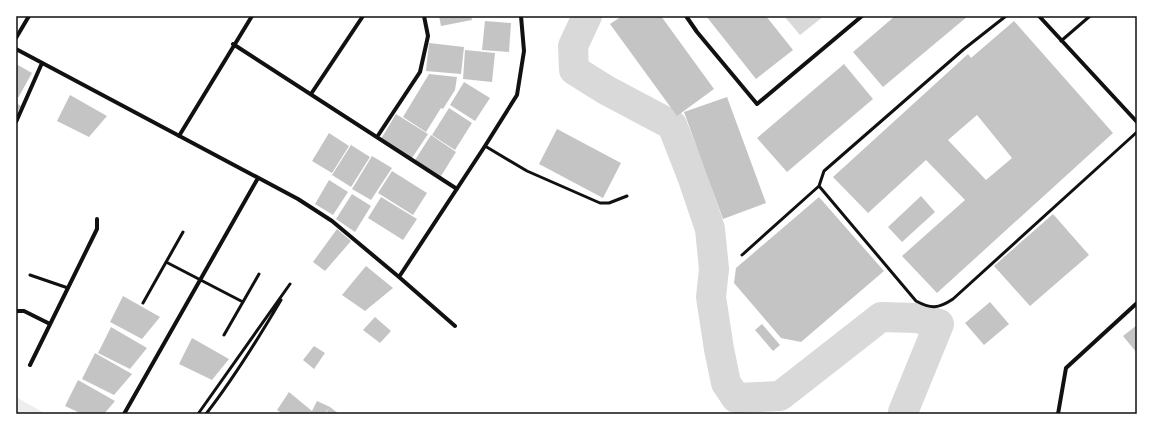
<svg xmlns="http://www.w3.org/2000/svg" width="1153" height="430" viewBox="0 0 1153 430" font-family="Mulish,sans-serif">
	<rect width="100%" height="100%" fill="#fff"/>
	<path fill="#eee" d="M 16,397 L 46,414 L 16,414 Z"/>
	<path fill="#d9d9d9" d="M 784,16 L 824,16 L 800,35 Z"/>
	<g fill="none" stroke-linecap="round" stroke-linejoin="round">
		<path stroke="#d9d9d9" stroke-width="30" d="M 587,16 L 573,46 L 574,70 L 606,90 L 672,125 L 692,176 L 710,229 L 714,269 L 711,297 L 719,349 L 726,383 L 736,398 L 780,396 L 881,317 L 917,318 L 939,324 L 903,412 L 903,414"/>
	</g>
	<path fill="#c4c4c4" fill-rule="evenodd" d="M 439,16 L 471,16 L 472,20 L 441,26 Z
		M 622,16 L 661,16 L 714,89 L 677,116 L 610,24 Z
		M 706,16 L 766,16 L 793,50 L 756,79 Z
		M 895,16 L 968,16 L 883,87 L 853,52 Z
		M 485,21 L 511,23 L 509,52 L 482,50 Z
		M 1014,21 L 1113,133 L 937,293 L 902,256 L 965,200 L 926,160 L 868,213 L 833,177 L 968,54 L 971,58 ZM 977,115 L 1012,158 L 986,180 L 948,140 Z
		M 429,43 L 464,47 L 461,74 L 426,71 Z
		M 465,50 L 495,53 L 492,82 L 463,79 Z
		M 16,64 L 32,73 L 18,98 L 16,96 Z
		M 844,64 L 873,99 L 787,172 L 757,138 Z
		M 429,74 L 457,77 L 455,90 L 443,109 L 441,108 L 426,132 L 403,117 Z
		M 464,82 L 490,98 L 475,121 L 450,105 Z
		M 70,95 L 107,116 L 89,137 L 57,121 Z
		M 727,97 L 766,203 L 723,219 L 684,112 Z
		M 16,103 L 21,106 L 16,114 Z
		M 449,108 L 472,123 L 455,150 L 432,135 Z
		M 396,114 L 428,134 L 412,158 L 381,139 Z
		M 557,129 L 621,163 L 603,198 L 539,164 Z
		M 329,133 L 349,146 L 332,173 L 312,161 Z
		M 431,135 L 456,152 L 441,176 L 415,160 Z
		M 351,145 L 370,157 L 351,187 L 332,175 Z
		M 372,156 L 392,168 L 371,200 L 352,189 Z
		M 392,171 L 427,193 L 413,215 L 378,193 Z
		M 329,180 L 348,192 L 333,215 L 315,204 Z
		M 352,194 L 371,206 L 355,232 L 336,219 Z
		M 921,196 L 935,212 L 902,242 L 888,227 Z
		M 381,197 L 417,219 L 403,240 L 368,218 Z
		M 819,197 L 884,271 L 801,342 L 781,338 L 734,283 L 736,268 Z
		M 1053,214 L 1089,255 L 1030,306 L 994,266 Z
		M 337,229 L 351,241 L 325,271 L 313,262 Z
		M 366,266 L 393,288 L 365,311 L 342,295 Z
		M 123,296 L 160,317 L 142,339 L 110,322 Z
		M 990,302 L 1009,324 L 984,345 L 965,323 Z
		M 375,317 L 391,331 L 380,343 L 363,330 Z
		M 762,324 L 780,345 L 773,351 L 755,330 Z
		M 1137,325 L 1137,353 L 1123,336 Z
		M 111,327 L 147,348 L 130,369 L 98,353 Z
		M 192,338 L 229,359 L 212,380 L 179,364 Z
		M 314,346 L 325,353 L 314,369 L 303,360 Z
		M 95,353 L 132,374 L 114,395 L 82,379 Z
		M 78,380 L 115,401 L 104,414 L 82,414 L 65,406 Z
		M 289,392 L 312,411 L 317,401 L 330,407 L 324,414 L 283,414 L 277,410 Z
		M 330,407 L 339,414 L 325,414 Z"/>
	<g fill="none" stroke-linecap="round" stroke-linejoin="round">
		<path stroke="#111" stroke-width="3" d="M 1061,41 L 1090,16
			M 485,146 L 527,171 L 600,203 L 609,203 L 627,196
			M 819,186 L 916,301 C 931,309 938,309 953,299 L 1137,132
			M 742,255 L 819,186 L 824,171 L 964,49 L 1006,16
			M 166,262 L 243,302
			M 30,275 L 68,288
			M 143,303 L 183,232
			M 224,335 L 259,274
			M 198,414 L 290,284
			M 206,414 C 234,378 258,339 281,300"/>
		<path stroke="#111" stroke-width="4" d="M 686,16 L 697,32 L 757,104 L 862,16
			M 1039,16 L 1137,122
			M 16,38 L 29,16
			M 233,44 L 457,189
			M 16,49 L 298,199 L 332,221 L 399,277 L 455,326
			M 311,94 L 363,16
			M 16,122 L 42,63
			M 179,136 L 252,16
			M 377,137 L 420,72 L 428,36 L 424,16
			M 399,277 L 485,146 L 517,95 L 524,51 L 521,16
			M 16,311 L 24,311 L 50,324
			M 30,365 L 97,229 L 97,219
			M 124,414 L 258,178
			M 1058,414 L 1066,368 L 1137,303"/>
	</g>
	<rect width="1153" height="430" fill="none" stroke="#ffffff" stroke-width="34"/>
	<rect x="17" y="17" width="1119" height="396" fill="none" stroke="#111" stroke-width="1.5"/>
</svg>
